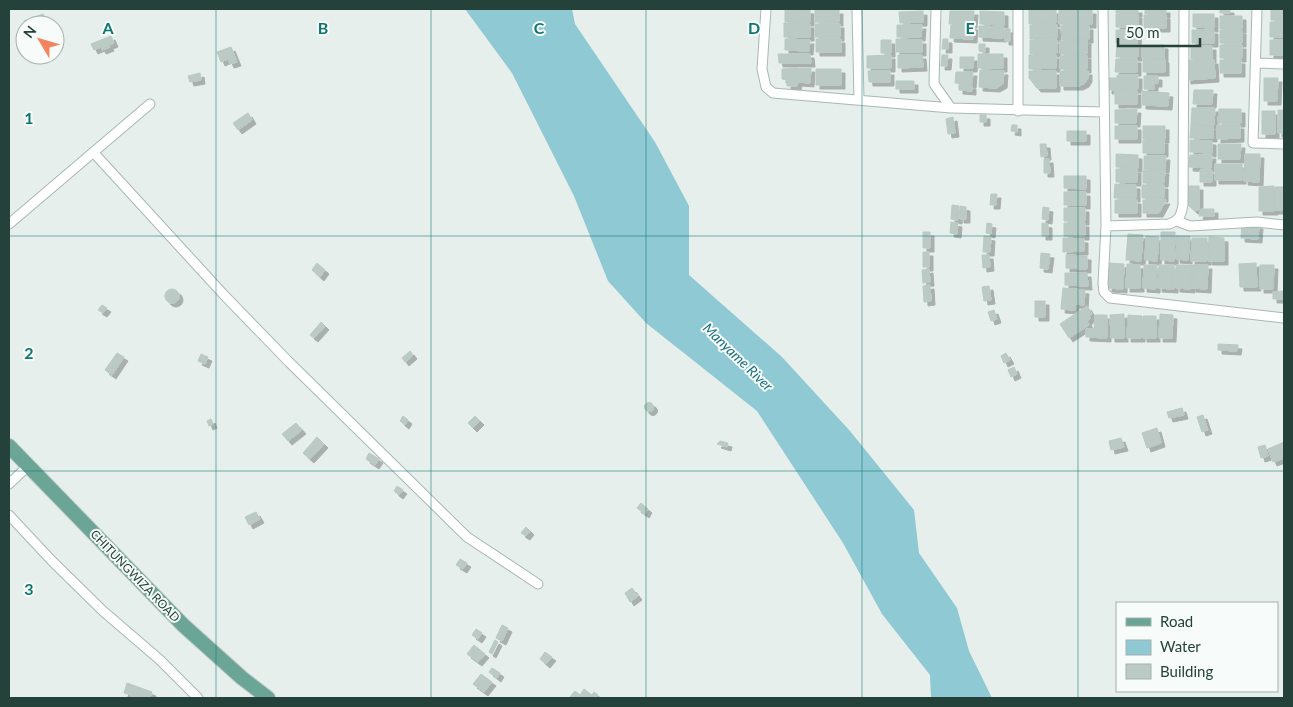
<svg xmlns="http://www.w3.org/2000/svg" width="1293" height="707" viewBox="0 0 1293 707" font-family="Lato,sans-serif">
	<defs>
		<filter id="shadow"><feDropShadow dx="4" dy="4" stdDeviation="0" flood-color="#0004"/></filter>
	</defs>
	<rect width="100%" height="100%" fill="#e6efeb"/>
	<path fill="#8ec9d4" d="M 465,9 L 572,9 L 575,24 L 655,142 L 689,206 L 689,275 L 782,357 L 850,431 L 914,510 L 919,553 L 957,608 L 969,651 L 992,698 L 931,698 L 930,675 L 882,614 L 843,543 L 757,411 L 646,323 L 608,281 L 574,196 L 512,73 Z"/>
	<path fill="#bbcac4" stroke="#b8c9c2" filter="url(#shadow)" d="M 785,9 L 810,10 L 810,22 L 785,22 Z
		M 1116,9 L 1138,9 L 1138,13 L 1116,13 Z
		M 1145,9 L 1166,9 L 1166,14 L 1145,14 Z
		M 1220,9 L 1230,9 L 1230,13 L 1220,13 Z
		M 1271,9 L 1284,9 L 1284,20 L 1271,20 Z
		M 815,10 L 839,10 L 839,22 L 815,22 Z
		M 1029,10 L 1056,10 L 1056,23 L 1029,24 Z
		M 1059,10 L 1092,10 L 1092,24 L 1059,24 Z
		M 923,11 L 923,22 L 900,23 L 899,12 Z
		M 950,11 L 974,11 L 973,24 L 949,24 Z
		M 980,11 L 1004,12 L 1004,25 L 980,24 Z
		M 43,14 L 45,20 L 42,21 L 44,25 L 25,25 L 24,21 Z
		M 1116,14 L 1138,14 L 1138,27 L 1116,27 Z
		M 1193,14 L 1214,14 L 1214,28 L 1193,27 Z
		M 1144,15 L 1166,15 L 1166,28 L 1144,28 Z
		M 1220,16 L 1242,16 L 1242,29 L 1220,29 Z
		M 1270,22 L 1284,22 L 1284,37 L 1270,37 Z
		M 784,23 L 810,24 L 810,37 L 784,37 Z
		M 815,24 L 840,24 L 840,37 L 815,37 Z
		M 897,25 L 922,25 L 921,37 L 897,37 Z
		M 951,25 L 974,26 L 973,39 L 950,38 Z
		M 1030,25 L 1057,25 L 1057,38 L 1030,39 Z
		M 979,26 L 1004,27 L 1003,38 L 979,37 Z
		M 1061,26 L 1089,26 L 1089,39 L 1062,40 Z
		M 1005,29 L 1010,29 L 1010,41 L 1005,41 Z
		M 1116,30 L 1138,30 L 1137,43 L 1116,43 Z
		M 1192,30 L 1214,30 L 1214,43 L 1192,43 Z
		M 1220,30 L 1242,30 L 1242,43 L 1220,43 Z
		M 111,36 L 114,43 L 109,45 L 110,47 L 102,50 L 101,47 L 94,50 L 91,44 Z
		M 785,39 L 810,40 L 809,51 L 785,50 Z
		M 816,39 L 841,39 L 841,52 L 816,52 Z
		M 896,39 L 922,40 L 922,52 L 896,52 Z
		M 943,39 L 948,39 L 948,49 L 942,49 Z
		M 881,40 L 891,40 L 891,53 L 881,53 Z
		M 1030,40 L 1057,40 L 1057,53 L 1030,54 Z
		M 1087,40 L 1087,54 L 1060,54 L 1060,41 Z
		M 1270,40 L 1284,40 L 1284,55 L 1270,55 Z
		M 979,44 L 985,44 L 985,52 L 979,51 Z
		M 1117,44 L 1138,44 L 1138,57 L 1116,57 Z
		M 1142,45 L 1164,45 L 1164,59 L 1142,58 Z
		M 1220,45 L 1242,45 L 1242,58 L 1220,58 Z
		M 1191,46 L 1212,46 L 1212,59 L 1191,59 Z
		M 231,47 L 237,62 L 230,64 L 228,59 L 221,62 L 217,52 Z
		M 778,54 L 810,54 L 811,63 L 779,63 Z
		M 978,54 L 1003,54 L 1003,68 L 978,68 Z
		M 891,55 L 891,68 L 867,68 L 867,56 Z
		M 898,55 L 922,55 L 923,67 L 898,68 Z
		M 942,55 L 948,55 L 947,66 L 941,66 Z
		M 1029,55 L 1056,55 L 1056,68 L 1029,69 Z
		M 1087,55 L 1087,69 L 1060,69 L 1060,56 Z
		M 960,57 L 974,57 L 973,68 L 960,68 Z
		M 1116,59 L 1137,59 L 1137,72 L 1115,72 Z
		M 1143,59 L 1165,59 L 1165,72 L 1143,72 Z
		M 1186,60 L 1214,60 L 1215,78 L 1187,80 Z
		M 1220,60 L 1241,60 L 1241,73 L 1220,73 Z
		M 811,68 L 810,83 L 798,82 L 797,86 L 787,86 L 787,80 L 782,79 L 782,69 Z
		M 816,69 L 841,69 L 841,85 L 816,85 Z
		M 980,70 L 1004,71 L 1003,84 L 996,88 L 979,87 Z
		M 868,71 L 890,71 L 890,82 L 869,82 Z
		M 1029,71 L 1056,71 L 1056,88 L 1037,88 L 1029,78 Z
		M 1060,71 L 1088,71 L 1088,78 L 1085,83 L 1079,86 L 1060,86 Z
		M 956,72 L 973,72 L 972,84 L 955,83 Z
		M 200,73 L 201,80 L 190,82 L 188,76 Z
		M 1117,75 L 1138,75 L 1138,89 L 1108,90 L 1108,78 L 1117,78 Z
		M 1144,76 L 1158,76 L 1158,83 L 1154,83 L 1154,89 L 1144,89 Z
		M 1264,78 L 1278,78 L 1277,101 L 1264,101 Z
		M 896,81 L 914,81 L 914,89 L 896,89 Z
		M 959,85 L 972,85 L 972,91 L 959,90 Z
		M 1194,90 L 1213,90 L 1212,104 L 1193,104 Z
		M 1115,91 L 1137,91 L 1137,104 L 1115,104 Z
		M 1142,91 L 1169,93 L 1168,106 L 1142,105 Z
		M 1192,108 L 1215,108 L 1214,125 L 1191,125 Z
		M 1137,109 L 1136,123 L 1115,123 L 1115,110 Z
		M 1219,109 L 1241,109 L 1241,123 L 1218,123 Z
		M 1278,110 L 1284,110 L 1284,133 L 1278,133 Z
		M 1262,111 L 1275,111 L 1275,134 L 1262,134 Z
		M 248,113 L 252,120 L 238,130 L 233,123 Z
		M 980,115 L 986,115 L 986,122 L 980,122 Z
		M 953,117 L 955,133 L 948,134 L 946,119 Z
		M 1012,125 L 1017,125 L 1017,132 L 1011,131 Z
		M 1191,125 L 1213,126 L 1213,138 L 1190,138 Z
		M 1217,125 L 1240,125 L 1240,138 L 1217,139 Z
		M 1115,126 L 1137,126 L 1137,139 L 1115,139 Z
		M 1143,126 L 1165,126 L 1165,139 L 1143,139 Z
		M 1067,131 L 1086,131 L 1086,141 L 1067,141 Z
		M 1143,140 L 1164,140 L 1164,153 L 1143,153 Z
		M 1190,140 L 1212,141 L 1212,153 L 1190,152 Z
		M 1040,144 L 1046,144 L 1047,156 L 1041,157 Z
		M 1218,144 L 1241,144 L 1240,159 L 1218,159 Z
		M 1116,154 L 1138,155 L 1138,168 L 1116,167 Z
		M 1245,154 L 1260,154 L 1259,182 L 1244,181 Z
		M 1190,155 L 1212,155 L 1211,168 L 1189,167 Z
		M 1144,156 L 1166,156 L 1165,169 L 1144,169 Z
		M 1044,159 L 1049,159 L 1050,173 L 1044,173 Z
		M 1215,164 L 1242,164 L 1242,180 L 1215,180 Z
		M 1116,169 L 1137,169 L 1137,182 L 1116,182 Z
		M 1143,170 L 1165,170 L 1164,183 L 1143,183 Z
		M 1200,170 L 1212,170 L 1212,182 L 1200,182 Z
		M 1064,176 L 1086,176 L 1086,189 L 1064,188 Z
		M 1115,184 L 1136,185 L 1136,198 L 1114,198 Z
		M 1142,185 L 1164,185 L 1164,198 L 1142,198 Z
		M 1185,186 L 1199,186 L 1199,210 L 1194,210 L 1185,202 Z
		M 1274,186 L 1274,211 L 1259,211 L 1259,187 Z
		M 1275,187 L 1284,187 L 1284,210 L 1274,210 Z
		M 1064,192 L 1086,192 L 1086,205 L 1064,205 Z
		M 991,194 L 997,194 L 996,205 L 990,205 Z
		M 1115,200 L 1137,200 L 1137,213 L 1115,213 Z
		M 1143,200 L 1166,200 L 1159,213 L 1143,213 Z
		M 952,205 L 959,206 L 958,220 L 951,219 Z
		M 960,206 L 966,207 L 966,219 L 960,219 Z
		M 1043,207 L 1049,208 L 1048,220 L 1042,219 Z
		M 1064,208 L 1085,208 L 1085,221 L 1064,221 Z
		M 1201,209 L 1214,209 L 1214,216 L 1199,216 Z
		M 951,222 L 958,223 L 957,234 L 950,233 Z
		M 987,223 L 992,224 L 991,234 L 986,233 Z
		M 1042,223 L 1048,224 L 1048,236 L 1042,236 Z
		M 1064,223 L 1085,223 L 1085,236 L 1064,236 Z
		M 1242,224 L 1259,225 L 1258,239 L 1241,238 Z
		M 923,232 L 930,232 L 930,248 L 923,248 Z
		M 1161,232 L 1175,232 L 1174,261 L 1161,260 Z
		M 1128,234 L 1143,235 L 1141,261 L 1126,260 Z
		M 984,236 L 991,237 L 990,252 L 983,252 Z
		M 1146,236 L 1159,237 L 1157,261 L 1145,260 Z
		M 1177,236 L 1190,236 L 1188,260 L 1176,259 Z
		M 1209,237 L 1224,238 L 1224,261 L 1208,261 Z
		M 1063,238 L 1084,239 L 1084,251 L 1063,252 Z
		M 1192,238 L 1207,238 L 1207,261 L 1191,261 Z
		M 923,252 L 929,252 L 929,267 L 923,267 Z
		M 1041,253 L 1050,254 L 1048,269 L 1040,268 Z
		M 982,255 L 989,255 L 990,267 L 983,268 Z
		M 1066,255 L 1087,256 L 1087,269 L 1066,268 Z
		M 317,263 L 325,270 L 320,277 L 312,270 Z
		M 1109,263 L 1124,264 L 1123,289 L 1108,288 Z
		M 1256,263 L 1257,287 L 1240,287 L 1239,264 Z
		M 1127,264 L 1140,265 L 1140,288 L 1126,288 Z
		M 1144,265 L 1157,265 L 1156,289 L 1143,288 Z
		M 1159,265 L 1174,265 L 1174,289 L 1158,288 Z
		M 1176,265 L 1192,265 L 1191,289 L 1176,288 Z
		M 1192,265 L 1208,265 L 1207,289 L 1192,288 Z
		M 1260,265 L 1274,265 L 1273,289 L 1260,289 Z
		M 929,269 L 930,282 L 923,283 L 922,270 Z
		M 1065,273 L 1087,273 L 1088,286 L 1065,285 Z
		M 930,285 L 931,301 L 924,302 L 923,286 Z
		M 989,286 L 991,300 L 984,301 L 982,287 Z
		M 1063,288 L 1085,290 L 1084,305 L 1075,304 L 1075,310 L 1061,309 Z
		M165 296a7 7 0 1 1 14 0a7 7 0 1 1-14 0Z
		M 1284,291 L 1284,299 L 1273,299 L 1273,292 Z
		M 1035,301 L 1045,301 L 1045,317 L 1035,317 Z
		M 102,305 L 107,308 L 103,313 L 98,310 Z
		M 1087,306 L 1092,314 L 1089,316 L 1091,318 L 1087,321 L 1089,325 L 1069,338 L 1060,324 Z
		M 994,310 L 997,319 L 991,321 L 988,312 Z
		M 1124,314 L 1124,338 L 1111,338 L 1110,315 Z
		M 1160,314 L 1173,315 L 1172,338 L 1159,338 Z
		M 1095,315 L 1107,315 L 1107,338 L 1086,337 L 1086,329 L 1094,329 Z
		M 1128,315 L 1142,316 L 1141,338 L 1127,338 Z
		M 1143,316 L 1156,316 L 1156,338 L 1143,338 Z
		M 321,322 L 325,326 L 314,338 L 310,335 Z
		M 1218,344 L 1238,345 L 1237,351 L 1218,350 Z
		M 410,351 L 413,355 L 405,362 L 402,358 Z
		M 117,353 L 124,357 L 112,375 L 105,370 Z
		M 1006,353 L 1010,360 L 1004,363 L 1001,356 Z
		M 201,354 L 208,357 L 205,364 L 198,361 Z
		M 1014,367 L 1017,374 L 1011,377 L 1008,370 Z
		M644.5 407a4.5 4.5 0 1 1 9 0a4.5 4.5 0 1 1-9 0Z
		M 1182,408 L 1184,415 L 1169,418 L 1167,412 Z
		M 1203,415 L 1208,430 L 1202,432 L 1197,417 Z
		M 403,416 L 408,420 L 405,425 L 400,421 Z
		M 475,416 L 480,421 L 473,428 L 468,423 Z
		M 211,419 L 213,424 L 209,426 L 207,421 Z
		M 296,423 L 302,430 L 288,441 L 282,434 Z
		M 1157,428 L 1161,443 L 1147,448 L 1142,433 Z
		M 317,437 L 324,444 L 310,459 L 303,453 Z
		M 1121,438 L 1124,447 L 1111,450 L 1109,441 Z
		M 720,441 L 728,443 L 727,447 L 717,444 Z
		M 1284,442 L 1284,458 L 1273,462 L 1268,449 Z
		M 1265,445 L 1268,456 L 1261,458 L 1258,447 Z
		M 369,453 L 379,459 L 375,465 L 366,459 Z
		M 397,486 L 403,490 L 399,495 L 394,491 Z
		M 641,503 L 648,509 L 645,514 L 637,508 Z
		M 256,512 L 260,519 L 249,525 L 245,517 Z
		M 526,527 L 530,531 L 526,536 L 521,533 Z
		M 460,559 L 467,563 L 463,569 L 456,565 Z
		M 632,588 L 638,596 L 630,602 L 625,593 Z
		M 502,625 L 508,628 L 502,641 L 496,638 Z
		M 476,629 L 482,633 L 478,639 L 472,635 Z
		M 495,640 L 498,642 L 492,654 L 489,652 Z
		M 474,645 L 485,654 L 478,662 L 467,654 Z
		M 545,652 L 552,657 L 546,664 L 540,659 Z
		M 492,668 L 500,673 L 497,678 L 489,672 Z
		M 481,674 L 492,682 L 484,692 L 473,684 Z
		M 127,683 L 152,692 L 150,698 L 130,698 L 131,695 L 124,693 Z
		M 584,689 L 592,695 L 594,692 L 598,695 L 597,698 L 569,698 L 575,691 L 580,695 Z"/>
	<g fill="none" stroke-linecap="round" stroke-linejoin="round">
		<defs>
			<path id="street" d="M 766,9 L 762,69 L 766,87 L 773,93 L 951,108 L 1104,112
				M 857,9 L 859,100
				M 936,9 L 934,84 L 951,108
				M 1018,9 L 1018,111
				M 1103,9 L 1106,226 L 1103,284 L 1104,292 L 1110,298 L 1284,318
				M 1257,9 L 1253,143 L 1284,144
				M 1256,63 L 1284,64
				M 93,152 L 224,295 L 289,362 L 467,537 L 538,584
				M 1177,221 L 1190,226 L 1257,222 L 1284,225
				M 9,224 L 150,104
				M 1106,226 L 1169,224 C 1180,220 1181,215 1183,205 L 1184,9
				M 9,484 L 28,466
				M 9,515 L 52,561 L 103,611 L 160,660 L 198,698"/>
			<path id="primary" d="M 9,446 L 183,625 L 242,678 L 268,698"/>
		</defs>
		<use href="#street" stroke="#a8b8b2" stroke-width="11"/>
		<use href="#primary" stroke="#c2cac8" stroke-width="16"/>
		<use href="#street" stroke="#fff" stroke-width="9"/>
		<use href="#primary" stroke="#6aa596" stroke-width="14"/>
	</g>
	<path fill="none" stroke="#0f766e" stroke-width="1" stroke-opacity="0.55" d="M 216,9 L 216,698M 431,9 L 431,698M 646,9 L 646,698M 862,9 L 862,698M 1078,9 L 1078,698M 9,236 L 1284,236M 9,471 L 1284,471"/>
	<g text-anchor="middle" stroke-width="4" stroke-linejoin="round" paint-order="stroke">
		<g font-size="12" fill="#24423a" stroke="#f7fbf9">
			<text transform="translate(135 576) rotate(46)" y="4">CHITUNGWIZA ROAD</text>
		</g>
		<g font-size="14" font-style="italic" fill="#1c6f80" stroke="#f7fbf9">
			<text transform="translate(738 357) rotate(44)" y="5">Manyame River</text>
		</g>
	</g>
	<g font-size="16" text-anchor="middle" font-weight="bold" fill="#0f766e" stroke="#f7fbf9" stroke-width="4" stroke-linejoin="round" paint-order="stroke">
		<text x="108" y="34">A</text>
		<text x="323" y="34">B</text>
		<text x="539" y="34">C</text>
		<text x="754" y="34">D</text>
		<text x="970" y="34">E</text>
		<text x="29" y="124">1</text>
		<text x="29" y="359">2</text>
		<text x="29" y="595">3</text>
	</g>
	<rect width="1293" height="707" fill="none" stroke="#24423a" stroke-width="20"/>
	<rect x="1116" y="602" width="162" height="90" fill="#f7fbf9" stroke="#a3b1ad"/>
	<rect x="1126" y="618" width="25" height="8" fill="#6aa596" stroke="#a3b1ad"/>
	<text x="1160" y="627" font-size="15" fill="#24423a">Road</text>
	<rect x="1126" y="640" width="25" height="15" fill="#8ec9d4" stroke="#a3b1ad"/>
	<text x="1160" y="652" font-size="15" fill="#24423a">Water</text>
	<rect x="1126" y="664" width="25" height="15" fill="#bbcac4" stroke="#a3b1ad"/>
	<text x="1160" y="677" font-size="15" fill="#24423a">Building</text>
	<g transform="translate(40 40) rotate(308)"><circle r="24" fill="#f7fbf9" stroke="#a3b1ad"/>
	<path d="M0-4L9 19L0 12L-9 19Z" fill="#f4845f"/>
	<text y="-8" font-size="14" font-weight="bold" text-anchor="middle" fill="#24423a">N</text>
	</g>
	<path d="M1118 38v8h82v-8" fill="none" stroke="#24423a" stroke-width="2.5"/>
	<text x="1126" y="38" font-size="15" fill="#24423a" stroke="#f7fbf9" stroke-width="4" paint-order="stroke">50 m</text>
</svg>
